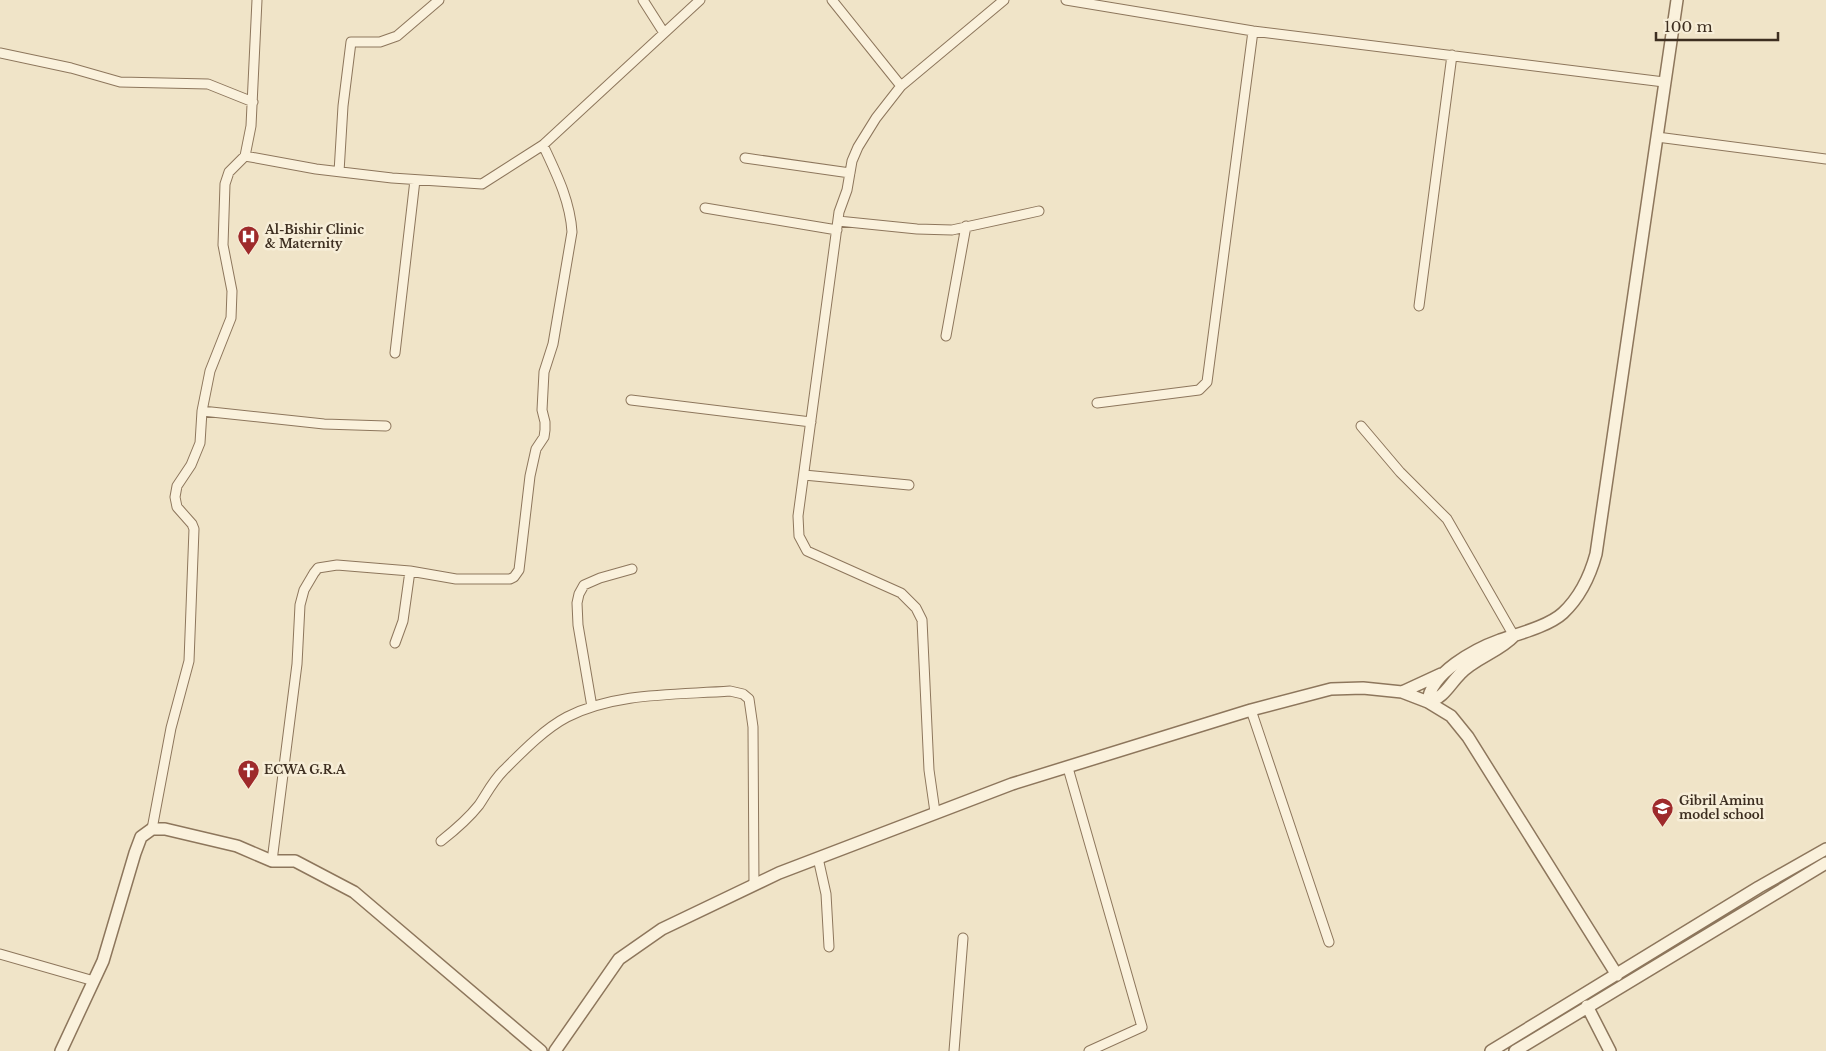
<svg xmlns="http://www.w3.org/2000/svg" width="1826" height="1051" viewBox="0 0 1826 1051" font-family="'Libre Baskerville',serif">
	<rect width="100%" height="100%" fill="#f0e4c8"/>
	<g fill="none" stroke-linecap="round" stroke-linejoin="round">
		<defs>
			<path id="minor" d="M 643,0 L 664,33
				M 832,0 L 901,86
				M 1066,0 L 1253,31 L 1664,82
				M 0,53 L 71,68 L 120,82 L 208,84 L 253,102
				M 1657,137 L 1826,159
				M 245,156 L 316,169 L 392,178 L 482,184 L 543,145 L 700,0
				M 745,158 L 850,173
				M 339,172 L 343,106 L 351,42 L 380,42 L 397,36 L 439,0
				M 705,208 L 837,230
				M 838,221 L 917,229 L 952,230 L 1039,211
				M 1419,306 L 1452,55
				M 946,336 L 966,226
				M 395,353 L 415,180
				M 631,400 L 811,422
				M 1097,403 L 1199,390 L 1207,382 L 1253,31
				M 202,411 L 324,424 L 386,426
				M 1361,426 L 1400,472 L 1447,519 L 1514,636
				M 804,475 L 909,485
				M 395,643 L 403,621 L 410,571
				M 592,707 L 578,625 L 577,603 L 579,594 L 584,585 L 600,578 L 632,569
				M 1251,710 L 1329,942
				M 1068,768 L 1142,1027 L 1089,1051
				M 935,812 L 929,770 L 922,620 L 916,608 L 901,593 L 807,551 L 799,536 L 798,516 L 839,212 L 847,190 L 852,161 L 858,147 L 876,118 L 901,86 L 1004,0
				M 152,829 L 171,728 L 189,661 L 194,529 L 192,524 L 177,507 L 175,497 L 177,486 L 191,465 L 200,443 L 202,411 L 210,371 L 231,318 L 232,291 L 223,245 L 225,184 L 229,172 L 245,156 L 251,126 L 257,0
				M 441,841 C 455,830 468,819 479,805 C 487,793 493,781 503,771 C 521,753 544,729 567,717 C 616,692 677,695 730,691 L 743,694 L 749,699 L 753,727 L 754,885
				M 818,858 L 826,894 L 829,947
				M 272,861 L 297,664 L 300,605 L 304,590 L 314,573 L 318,568 L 337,565 L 410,571 L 456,579 L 510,579 L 514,577 L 519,570 L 530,476 L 536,449 L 544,437 L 545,430 L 545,422 L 542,410 L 544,372 L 553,344 L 572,232 C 570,200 556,173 543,145
				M 0,954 L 94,981
				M 954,1051 L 963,938"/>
			<path id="tertiary" d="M 1514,636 C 1499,652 1475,658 1460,674 C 1449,685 1444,698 1428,702 C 1430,673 1475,649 1500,640 C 1518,634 1549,626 1563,613 C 1580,597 1590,576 1596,554 L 1677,0
				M 1402,692 L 1441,674
				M 1587,1006 L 1610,1051
				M 61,1051 L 103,961 L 135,853 L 141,837 L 152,829 L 165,829 L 237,846 L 272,861 L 295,861 L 354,892 L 541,1051
				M 555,1051 L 619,959 L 662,929 L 779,873 L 1012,784 L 1251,710 L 1331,689 L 1363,688 L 1402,692 L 1428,702 L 1451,716 L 1468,737 L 1617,975
				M 1491,1051 L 1759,887 L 1826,849
				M 1515,1051 L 1826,863"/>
		</defs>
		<use href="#minor" stroke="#8d765c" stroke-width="11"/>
		<use href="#tertiary" stroke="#8d765c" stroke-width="14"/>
		<use href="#minor" stroke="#faf1dc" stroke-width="9"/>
		<use href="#tertiary" stroke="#faf1dc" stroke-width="11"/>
	</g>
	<defs>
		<symbol id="hospital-pin" viewBox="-11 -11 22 30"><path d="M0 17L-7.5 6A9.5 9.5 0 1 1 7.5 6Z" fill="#9e2a2b" stroke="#f7eed8"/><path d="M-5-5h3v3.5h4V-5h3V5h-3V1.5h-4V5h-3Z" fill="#fff"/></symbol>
		<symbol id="church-pin" viewBox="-11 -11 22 30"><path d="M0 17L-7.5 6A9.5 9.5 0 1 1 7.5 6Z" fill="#9e2a2b" stroke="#f7eed8"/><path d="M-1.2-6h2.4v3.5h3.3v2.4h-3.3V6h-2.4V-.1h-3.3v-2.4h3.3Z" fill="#fff"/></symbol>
		<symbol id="school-pin" viewBox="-11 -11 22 30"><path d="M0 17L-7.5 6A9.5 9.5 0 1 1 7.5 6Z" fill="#9e2a2b" stroke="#f7eed8"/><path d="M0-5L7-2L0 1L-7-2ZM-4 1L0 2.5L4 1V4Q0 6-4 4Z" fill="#fff"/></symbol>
	</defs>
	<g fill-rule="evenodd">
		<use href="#hospital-pin" x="236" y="224" width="25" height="34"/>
		<use href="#church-pin" x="236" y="758" width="25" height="34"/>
		<use href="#school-pin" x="1650" y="796" width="25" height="34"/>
	</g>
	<g text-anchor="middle" stroke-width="5" stroke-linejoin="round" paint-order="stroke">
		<g font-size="12" font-weight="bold" fill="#3d2e20" stroke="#f7eed8" text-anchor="start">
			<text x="265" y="234">Al-Bishir Clinic<tspan x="265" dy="14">&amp; Maternity</tspan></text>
			<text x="264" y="774">ECWA G.R.A</text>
			<text x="1679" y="805">Gibril Aminu<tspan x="1679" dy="14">model school</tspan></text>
		</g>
	</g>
	<path d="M1656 32v8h122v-8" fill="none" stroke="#3d2e20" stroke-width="2.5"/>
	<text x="1664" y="32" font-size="15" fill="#3d2e20" stroke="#f7eed8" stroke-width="4" paint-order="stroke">100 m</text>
</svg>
